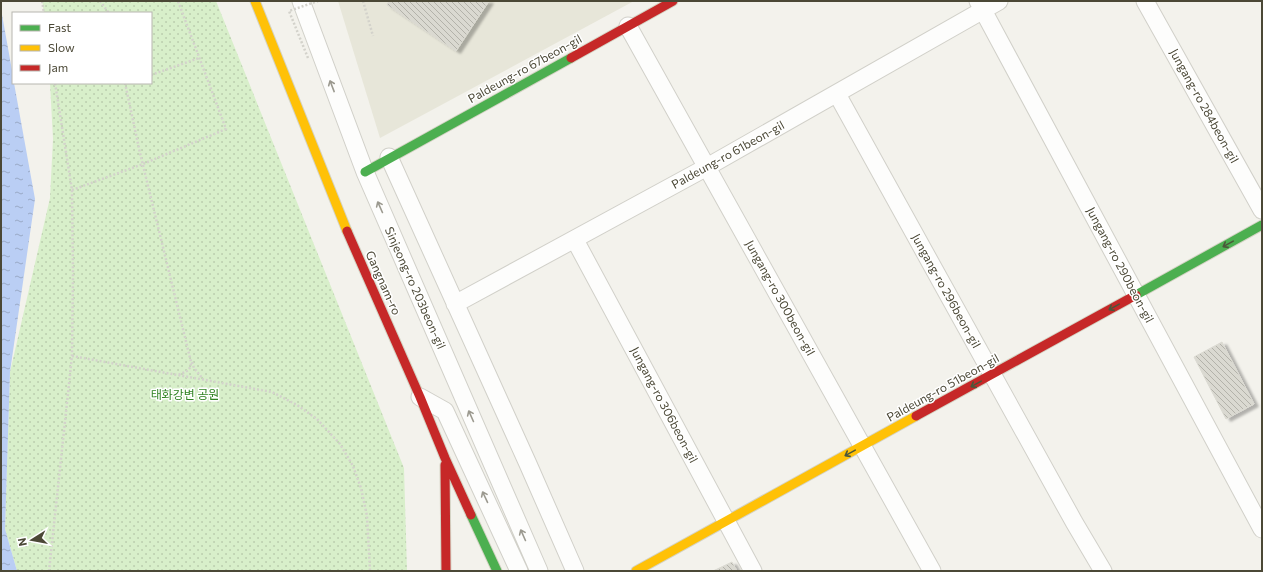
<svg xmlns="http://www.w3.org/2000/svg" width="1263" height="572" viewBox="0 0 1263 572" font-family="Commissioner,'Noto Sans KR',sans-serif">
	<defs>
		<pattern id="park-dots" width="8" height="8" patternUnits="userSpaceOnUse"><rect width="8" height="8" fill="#d8efca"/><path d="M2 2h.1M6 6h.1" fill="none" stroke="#bbceae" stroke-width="1.8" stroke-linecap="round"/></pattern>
		<pattern id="water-ripples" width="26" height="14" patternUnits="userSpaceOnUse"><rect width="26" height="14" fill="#bacef4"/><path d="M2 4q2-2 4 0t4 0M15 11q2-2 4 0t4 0" fill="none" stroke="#99a9c6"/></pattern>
		<pattern id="building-back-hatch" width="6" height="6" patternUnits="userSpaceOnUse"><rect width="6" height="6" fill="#dad9d1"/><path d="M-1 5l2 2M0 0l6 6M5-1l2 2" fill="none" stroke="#b3b2aa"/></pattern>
		<filter id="shadow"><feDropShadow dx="4.5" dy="2.5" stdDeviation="1" flood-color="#0004"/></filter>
	</defs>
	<rect width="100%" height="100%" fill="#f3f2ec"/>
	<path fill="#e7e6d9" d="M 338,1 L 634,1 L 380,138 Z"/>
	<path fill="url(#park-dots)" d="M 42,1 L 216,1 L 404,468 L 407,571 L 17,571 L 5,529 L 10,372 L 50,198 L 53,139 L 50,83 L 151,83 L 151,13 L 44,13 Z"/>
	<path fill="url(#water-ripples)" d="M 1,9 L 13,76 L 13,83 L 14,83 L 35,199 L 10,372 L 5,529 L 17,571 L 1,571 Z"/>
	<path fill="url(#building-back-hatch)" stroke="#dbdad2" filter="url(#shadow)" d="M 389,1 L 489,1 L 456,51 L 387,5 Z
		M 1222,342 L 1254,404 L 1226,419 L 1194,357 Z
		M 732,562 L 737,571 L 713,571 Z"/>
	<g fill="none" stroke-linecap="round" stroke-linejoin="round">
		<defs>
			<path id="street" d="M 301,1 L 365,172 L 539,571
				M 978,1 L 1262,529
				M 1145,1 L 1262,210
				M 628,26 L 932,571
				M 837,94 L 1074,522 L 1103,571
				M 389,157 L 528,464 L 575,571
				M 575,240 L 753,571
				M 455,304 L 707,167 L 999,1
				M 420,397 L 445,411 L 519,571"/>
			<path id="fast" d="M 365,172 L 571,58
				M 1136,295 L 1262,225
				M 471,515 L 497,571"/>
			<path id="slow" d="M 255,1 L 347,231
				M 636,571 L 916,416"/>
			<path id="jam" d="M 571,58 L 673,1
				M 347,231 L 420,397 L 445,458 L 471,515
				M 916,416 L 1136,295
				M 445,465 L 446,571"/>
		</defs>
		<use href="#street" stroke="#d1d0c9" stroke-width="19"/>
		<use href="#fast" stroke="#d4d3c4" stroke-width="11"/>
		<use href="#slow" stroke="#d4d3c4" stroke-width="11"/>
		<use href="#jam" stroke="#d4d3c4" stroke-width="11"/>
		<path stroke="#d3d2cb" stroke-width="2.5" stroke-dasharray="2 2" stroke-linecap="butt" d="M 42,1 L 44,13
			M 100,1 L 109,13
			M 363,1 L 373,36
			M 151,75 L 199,58
			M 125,83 L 140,153 L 191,362 C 191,371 185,372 178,375
			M 72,190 L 143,164 L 226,129 L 178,1
			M 72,356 L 272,392 L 297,405 L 317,419 L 340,444 L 353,466 L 361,488 L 367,516 L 370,571
			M 192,362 L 194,368 L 203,379
			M 49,571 L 72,356 L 73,274 L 72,190 L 55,83"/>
		<use href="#street" stroke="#fdfdfc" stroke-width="17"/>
		<use href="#fast" stroke="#4caf50" stroke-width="9"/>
		<use href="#slow" stroke="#ffc107" stroke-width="9"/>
		<use href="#jam" stroke="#c62828" stroke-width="9"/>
		<path stroke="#d3d2cb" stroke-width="2.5" stroke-dasharray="2 2" stroke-linecap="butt" d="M 308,58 L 289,11 L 318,1"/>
	</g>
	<defs><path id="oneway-shaft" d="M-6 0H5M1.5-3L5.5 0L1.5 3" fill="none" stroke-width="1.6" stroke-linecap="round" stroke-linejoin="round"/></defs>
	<g stroke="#9b998f">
		<use href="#oneway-shaft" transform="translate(332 86) rotate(-111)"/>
		<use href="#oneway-shaft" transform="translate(380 207) rotate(-114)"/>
		<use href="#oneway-shaft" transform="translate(471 416) rotate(-114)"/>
		<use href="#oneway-shaft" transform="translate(485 497) rotate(-115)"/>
		<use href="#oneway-shaft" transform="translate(523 535) rotate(-114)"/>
	</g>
	<g stroke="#4b573a">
		<use href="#oneway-shaft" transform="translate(1228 244) rotate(151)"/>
		<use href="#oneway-shaft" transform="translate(1114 307) rotate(151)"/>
		<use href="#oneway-shaft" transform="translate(976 384) rotate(151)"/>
		<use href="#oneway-shaft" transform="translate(850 453) rotate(151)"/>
	</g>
	<g text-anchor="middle" stroke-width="3" stroke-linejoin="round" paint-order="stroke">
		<g font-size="12" fill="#4b4836" stroke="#fff">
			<text transform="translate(525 69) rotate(-29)" y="4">Paldeung-ro 67beon-gil</text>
			<text transform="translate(1204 106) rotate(61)" y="4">Jungang-ro 284beon-gil</text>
			<text transform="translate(728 155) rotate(-29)" y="4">Paldeung-ro 61beon-gil</text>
			<text transform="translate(1120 265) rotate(62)" y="4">Jungang-ro 290beon-gil</text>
			<text transform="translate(383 283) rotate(66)" y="4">Gangnam-ro</text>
			<text transform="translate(415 288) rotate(66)" y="4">Sinjeong-ro 203beon-gil</text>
			<text transform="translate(946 291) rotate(61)" y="4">Jungang-ro 296beon-gil</text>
			<text transform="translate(780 298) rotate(61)" y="4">Jungang-ro 300beon-gil</text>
			<text transform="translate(943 388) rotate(-29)" y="4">Paldeung-ro 51beon-gil</text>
			<text transform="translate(664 405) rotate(62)" y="4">Jungang-ro 306beon-gil</text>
		</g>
		<g font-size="12" fill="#308323" stroke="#fff">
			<text x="185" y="399">태화강변 공원</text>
		</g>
	</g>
	<rect width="1263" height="572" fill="none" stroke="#4b4836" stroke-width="4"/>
	<rect x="12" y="12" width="140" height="72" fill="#ffffff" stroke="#b7b6af"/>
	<rect x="20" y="25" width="20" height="6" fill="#4caf50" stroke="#b7b6af"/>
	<text x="48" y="32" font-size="12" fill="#4b4836">Fast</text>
	<rect x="20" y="45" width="20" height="6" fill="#ffc107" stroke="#b7b6af"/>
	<text x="48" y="52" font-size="12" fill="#4b4836">Slow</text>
	<rect x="20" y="65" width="20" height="6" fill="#c62828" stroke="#b7b6af"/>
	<text x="48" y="72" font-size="12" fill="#4b4836">Jam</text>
	<g transform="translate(32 540) rotate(259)" stroke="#ffffff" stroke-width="3" paint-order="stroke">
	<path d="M0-3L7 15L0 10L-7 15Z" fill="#4b4836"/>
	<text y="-6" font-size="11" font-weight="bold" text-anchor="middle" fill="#4b4836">N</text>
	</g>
</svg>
